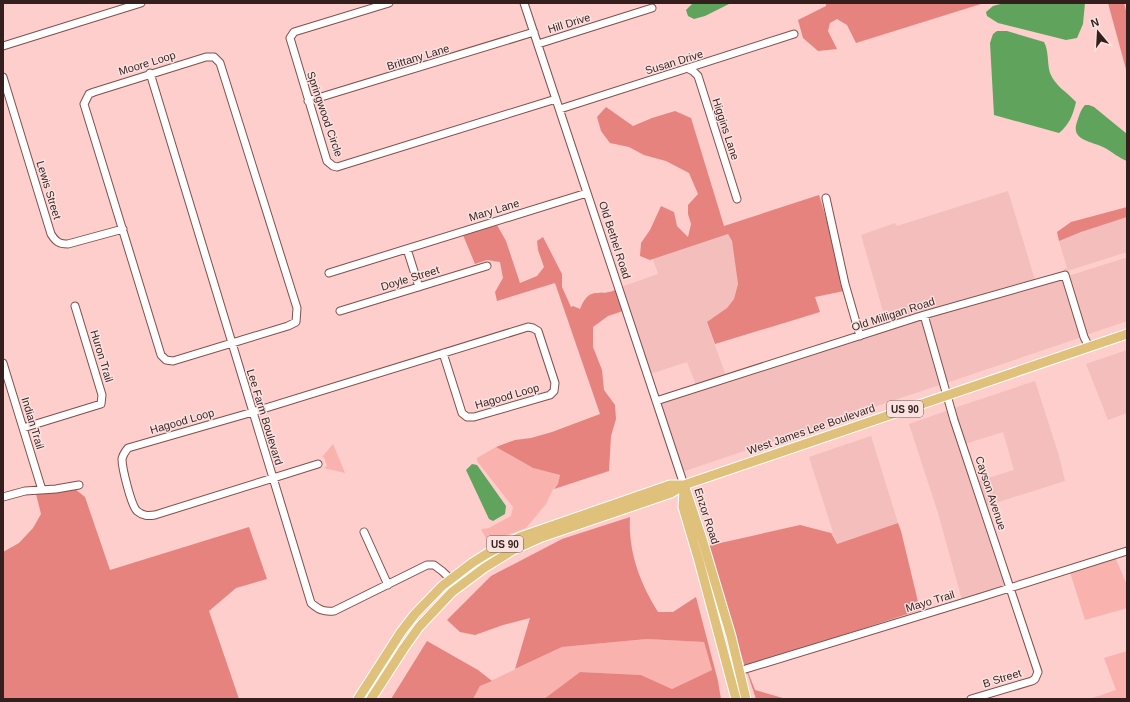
<svg xmlns="http://www.w3.org/2000/svg" width="1130" height="702" viewBox="0 0 1130 702" font-family="Helvetica,sans-serif">
	<rect width="100%" height="100%" fill="#fdcecb"/>
	<path fill="#f3bebb" d="M 1008,191 L 1035,280 L 887,325 L 861,235 L 895,223 L 897,226 Z
		M 1127,217 L 1127,253 L 1124,253 L 1064,272 L 1063,270 L 1067,268 L 1059,241 L 1081,232 Z
		M 728,234 L 732,241 L 738,284 L 734,299 L 727,308 L 707,323 L 726,376 L 696,385 L 687,362 L 650,374 L 621,287 L 658,274 L 653,259 Z
		M 1125,258 L 1127,259 L 1127,321 L 1086,335 L 1068,276 Z
		M 1064,278 L 1082,337 L 946,383 L 927,317 Z
		M 922,319 L 942,384 L 682,472 L 659,403 Z
		M 1127,350 L 1127,413 L 1108,420 L 1086,364 Z
		M 1035,381 L 1059,456 L 1065,481 L 986,506 L 978,481 L 1014,470 L 1003,432 L 965,444 L 954,408 Z
		M 949,410 L 1006,586 L 962,600 L 938,513 L 909,424 Z
		M 871,436 L 898,523 L 836,544 L 831,533 L 833,532 L 809,457 Z"/>
	<path fill="#f9b2ae" d="M 333,444 L 345,473 L 324,468 L 327,466 L 324,457 L 322,457 Z
		M 496,447 L 533,468 L 560,475 L 558,484 L 553,489 L 546,504 L 526,528 L 488,542 L 481,529 L 489,528 L 511,516 L 513,507 L 477,461 L 477,458 Z
		M 1115,557 L 1127,585 L 1127,608 L 1085,620 L 1070,572 Z
		M 647,639 L 704,642 L 712,670 L 672,689 L 641,675 L 580,672 L 544,699 L 473,699 L 480,686 L 562,647 Z
		M 1127,651 L 1127,699 L 1089,699 L 1116,690 L 1104,658 Z"/>
	<path fill="#e6837f" d="M 826,3 L 984,3 L 856,43 L 847,25 L 837,19 L 830,23 L 828,31 L 837,49 L 818,51 L 803,38 L 798,20 L 826,6 Z
		M 1108,3 L 1124,3 L 1127,14 L 1127,73 Z
		M 606,107 L 633,126 L 652,118 L 675,111 L 691,118 L 724,226 L 819,195 L 834,243 L 844,291 L 815,297 L 820,312 L 715,344 L 707,322 L 727,308 L 734,299 L 738,284 L 732,241 L 728,234 L 650,260 L 640,256 L 641,243 L 650,230 L 661,206 L 674,212 L 677,226 L 688,237 L 691,224 L 688,214 L 688,205 L 698,194 L 689,173 L 666,161 L 644,155 L 629,147 L 610,143 L 601,131 L 597,117 Z
		M 1127,207 L 1127,217 L 1081,232 L 1059,241 L 1057,232 L 1071,222 Z
		M 497,225 L 506,241 L 520,283 L 537,276 L 544,267 L 538,250 L 537,241 L 543,237 L 562,274 L 562,287 L 571,307 L 573,306 L 580,309 C 591,283 599,299 617,289 L 623,311 L 608,316 L 593,327 L 593,347 L 602,370 L 604,390 L 615,405 L 616,419 L 611,436 L 609,471 L 554,489 L 558,484 L 560,475 L 533,468 L 496,447 L 515,440 L 531,438 L 552,432 L 600,414 L 555,283 L 497,301 L 495,292 L 503,278 L 500,262 L 487,260 L 475,264 L 463,235 Z
		M 75,489 L 85,497 L 110,570 L 249,527 L 267,579 L 236,588 L 209,611 L 239,699 L 3,699 L 3,552 L 19,543 L 33,528 L 41,514 L 36,494 Z
		M 630,517 C 628,552 640,583 658,612 L 673,612 L 696,597 L 718,681 L 721,699 L 544,699 L 580,672 L 641,675 L 672,689 L 712,670 L 704,642 L 647,639 L 562,647 L 515,669 L 530,618 L 503,625 L 475,635 L 460,632 L 447,620 L 491,576 L 562,539 Z
		M 898,523 L 901,531 L 920,610 L 745,667 L 707,546 L 800,525 L 831,533 L 837,544 Z
		M 427,641 L 478,670 L 492,681 L 480,686 L 473,699 L 391,699 Z
		M 747,672 L 748,672 L 755,690 L 786,699 L 756,699 Z"/>
	<path fill="#60a35c" d="M 693,3 L 731,3 L 705,16 L 694,19 L 688,16 L 686,10 Z
		M 1004,3 L 1085,3 L 1083,24 L 1077,38 L 1066,40 L 998,23 L 987,16 L 986,12 L 993,6 Z
		M 997,31 L 1007,31 L 1044,42 C 1049,51 1047,63 1050,73 C 1055,86 1067,92 1076,102 C 1073,115 1069,125 1059,133 L 994,115 L 990,43 L 993,34 Z
		M 1085,105 L 1089,105 L 1094,107 L 1127,134 L 1127,161 C 1119,158 1112,152 1105,148 C 1093,141 1070,141 1077,122 C 1079,116 1081,109 1085,105 Z
		M 472,464 L 477,465 L 506,506 L 505,514 L 493,521 L 489,519 L 466,470 Z"/>
	<g fill="none" stroke-linecap="round" stroke-linejoin="round">
		<defs>
			<path id="minor" d="M 389,3 L 294,32 L 290,38 L 327,161 L 333,166 L 337,167 L 556,99
				M 524,3 L 684,485
				M 538,44 L 652,8
				M 3,46 L 141,3
				M 206,57 L 214,57 L 220,63 L 297,308 L 296,322 L 288,326 L 173,361 L 166,360 L 161,355 L 84,104 L 89,94 L 94,92 Z
				M 689,69 L 693,71 L 698,76 L 737,199
				M 150,73 L 311,603 C 319,610 324,612 334,611 L 427,565 L 434,565 L 442,571 L 459,587
				M 3,77 L 51,234 C 56,242 59,244 68,244 L 123,229
				M 308,101 L 534,32
				M 560,109 L 794,34
				M 826,198 L 845,284 L 860,336
				M 407,249 L 419,287
				M 329,273 L 587,193
				M 340,311 L 487,266
				M 924,315 L 954,420 L 1038,672 L 1035,679 L 1032,681 L 971,699
				M 3,363 L 42,490
				M 656,401 L 924,315 L 1065,275 L 1084,337 L 1089,347
				M 23,428 L 101,404 L 102,395 L 75,306
				M 318,464 L 155,515 C 148,516 143,516 137,511 C 131,505 122,468 122,459 C 123,454 125,452 128,448 L 253,412 L 528,327 L 533,328 L 538,331 L 555,383 L 554,391 L 550,395 L 474,417 L 467,417 L 462,413 L 443,353
				M 3,497 L 25,491 L 56,489 L 79,485
				M 364,532 L 388,585
				M 739,671 L 978,598 L 1127,551"/>
			<path id="major" d="M 684,485 L 702,539 L 731,636 L 746,699
				M 684,490 L 683,507 L 699,561 L 736,699
				M 358,699 L 401,632 L 415,614 L 442,586 L 472,563 L 488,553 L 520,537 L 670,485 L 682,485
				M 371,699 L 404,648 L 419,627 L 452,592 L 484,568 L 513,550 L 542,537 L 671,493 L 684,485 L 1127,334"/>
		</defs>
		<use href="#minor" stroke="#804f4c" stroke-width="9"/>
		<use href="#major" stroke="#fff" stroke-width="11"/>
		<use href="#minor" stroke="#fff" stroke-width="7"/>
		<use href="#major" stroke="#dfc17c" stroke-width="9"/>
	</g>
	<g text-anchor="middle" stroke-width="3" stroke-linejoin="round" paint-order="stroke">
		<g fill="#fae2e0" stroke="#6f5a58" stroke-width="1">
			<rect x="887" y="401" width="36" height="16" rx="3"/>
			<rect x="487" y="536" width="36" height="16" rx="3"/>
		</g>
		<g font-size="10" font-weight="bold" fill="#341f1e">
			<text x="905" y="413">US 90</text>
			<text x="505" y="548">US 90</text>
		</g>
		<g font-size="11" fill="#341f1e" stroke="#fae2e0">
			<text transform="translate(569 23) rotate(-17)" y="4">Hill Drive</text>
			<text transform="translate(418 57) rotate(-17)" y="4">Brittany Lane</text>
			<text transform="translate(674 62) rotate(-17)" y="4">Susan Drive</text>
			<text transform="translate(147 63) rotate(-17)" y="4">Moore Loop</text>
			<text transform="translate(325 114) rotate(71)" y="4">Springwood Circle</text>
			<text transform="translate(726 129) rotate(72)" y="4">Higgins Lane</text>
			<text transform="translate(49 190) rotate(73)" y="4">Lewis Street</text>
			<text transform="translate(494 210) rotate(-17)" y="4">Mary Lane</text>
			<text transform="translate(615 240) rotate(72)" y="4">Old Bethel Road</text>
			<text transform="translate(410 278) rotate(-17)" y="4">Doyle Street</text>
			<text transform="translate(893 314) rotate(-18)" y="4">Old Milligan Road</text>
			<text transform="translate(102 356) rotate(73)" y="4">Huron Trail</text>
			<text transform="translate(507 396) rotate(-16)" y="4">Hagood Loop</text>
			<text transform="translate(265 417) rotate(73)" y="4">Lee Farm Boulevard</text>
			<text transform="translate(182 421) rotate(-16)" y="4">Hagood Loop</text>
			<text transform="translate(33 423) rotate(73)" y="4">Indian Trail</text>
			<text transform="translate(811 429) rotate(-19)" y="4">West James Lee Boulevard</text>
			<text transform="translate(991 493) rotate(72)" y="4">Cayson Avenue</text>
			<text transform="translate(707 516) rotate(72)" y="4">Enzor Road</text>
			<text transform="translate(930 601) rotate(-17)" y="4">Mayo Trail</text>
			<text transform="translate(1002 678) rotate(-17)" y="4">B Street</text>
		</g>
	</g>
	<rect width="1130" height="702" fill="none" stroke="#341f1e" stroke-width="8"/>
	<g transform="translate(1098 32) rotate(342)" stroke="#fae2e0" stroke-width="3" paint-order="stroke">
	<path d="M0-3L7 15L0 10L-7 15Z" fill="#341f1e"/>
	<text y="-6" font-size="11" font-weight="bold" text-anchor="middle" fill="#341f1e">N</text>
	</g>
</svg>
